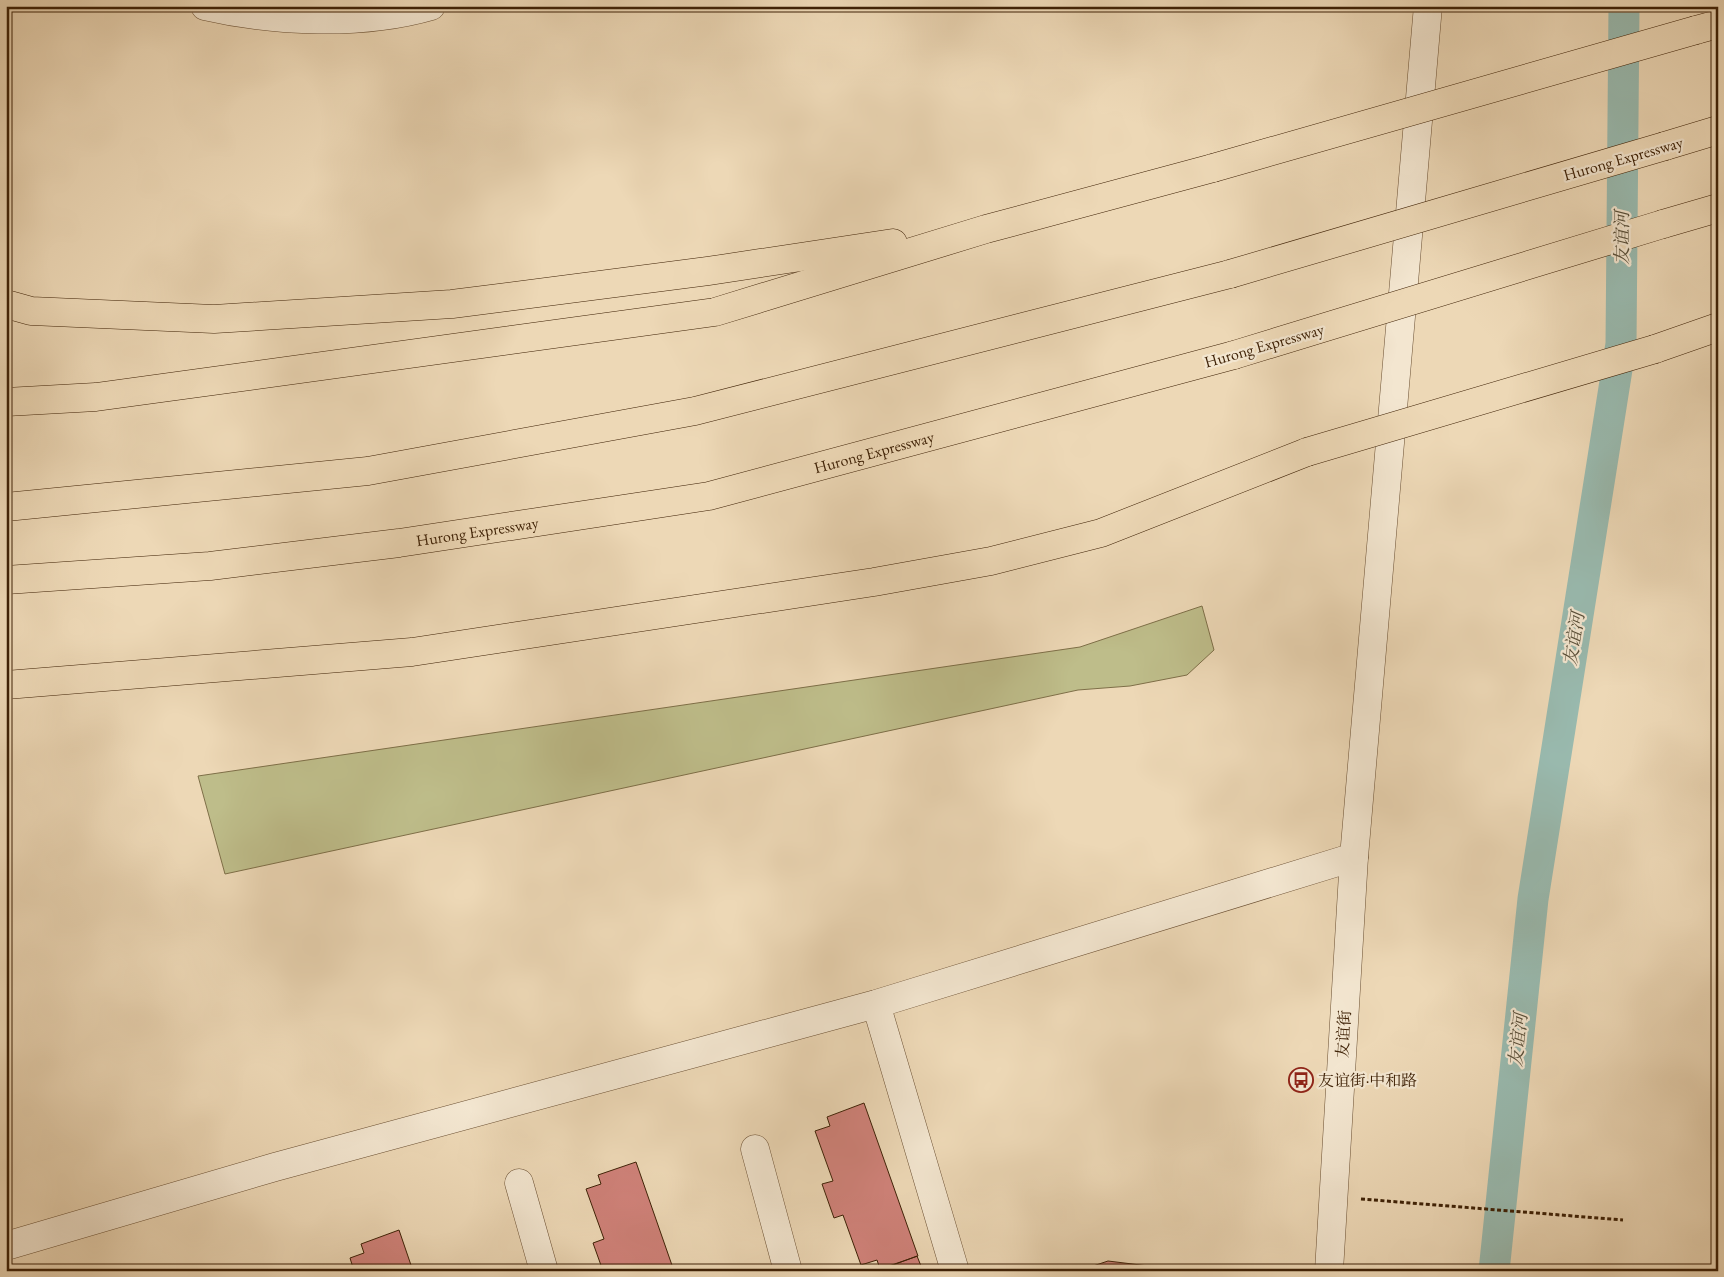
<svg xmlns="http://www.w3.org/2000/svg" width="1724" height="1277" viewBox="0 0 1724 1277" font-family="'EB Garamond','Noto Serif SC',serif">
	<rect width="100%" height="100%" fill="#edd8b6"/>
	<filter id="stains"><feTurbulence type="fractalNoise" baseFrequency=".004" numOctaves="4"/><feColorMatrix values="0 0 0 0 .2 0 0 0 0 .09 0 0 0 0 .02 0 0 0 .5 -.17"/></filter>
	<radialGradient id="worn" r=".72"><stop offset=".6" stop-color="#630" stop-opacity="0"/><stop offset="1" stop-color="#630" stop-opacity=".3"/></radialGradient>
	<path fill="#bebd8a" stroke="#7e6f48" d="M 1202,606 L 1214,650 L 1187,675 L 1130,686 L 1078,690 L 225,874 L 198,776 L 1080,647 Z"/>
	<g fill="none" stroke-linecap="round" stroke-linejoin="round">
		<path stroke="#99baaf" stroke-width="31" d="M 1494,1271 L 1533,899 L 1621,344 L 1624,6"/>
	</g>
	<path fill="#d0827a" stroke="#3e2106" d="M 864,1103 L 918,1256 L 880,1269 L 877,1260 L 861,1265 L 843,1215 L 834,1218 L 822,1184 L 833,1181 L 815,1131 L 830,1126 L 827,1117 Z
		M 636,1162 L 674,1271 L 603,1271 L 593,1243 L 604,1239 L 586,1189 L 601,1184 L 598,1175 Z
		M 399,1230 L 413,1271 L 354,1271 L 350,1258 L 364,1253 L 361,1244 Z
		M 917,1256 L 923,1271 L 881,1271 L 880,1270 Z
		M 1108,1261 L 1189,1271 L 1078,1271 Z"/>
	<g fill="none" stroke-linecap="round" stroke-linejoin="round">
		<defs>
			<path id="minor" d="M 205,6 C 274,22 362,26 431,6
				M 876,1004 L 955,1271
				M 755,1149 L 788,1271
				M 519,1183 L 544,1271
				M 6,1246 L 275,1167 L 876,1004 L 1354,857 L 1428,6"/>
			<path id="tertiary" d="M 1329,1271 L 1354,857"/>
			<g id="motorway">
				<path d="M 1696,30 L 1718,24"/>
				<path d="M 1665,146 L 1718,130"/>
				<path d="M 1663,224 L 1718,208"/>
				<path d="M 6,304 L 31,311 L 214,319 L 452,304 L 708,271 L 893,243"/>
				<path d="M 1655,349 L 1718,327"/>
				<path d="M 6,402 L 96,397 L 715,312 L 986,229 L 1213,168"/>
				<path d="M 6,507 L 368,471 L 695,411 L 1230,274"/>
				<path id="s1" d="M 6,580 L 210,566 L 399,543 L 709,496 L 1234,355"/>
				<path d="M 6,685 L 412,652 L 874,582 L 991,561 L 1101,533 L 1307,452"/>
			</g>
		</defs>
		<use href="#minor" stroke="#6a4f32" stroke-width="29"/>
		<use href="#tertiary" stroke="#6a4f32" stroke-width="29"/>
		<use href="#motorway" stroke="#3e2106" stroke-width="29"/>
		<path stroke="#3e2106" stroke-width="3" stroke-dasharray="4 2.5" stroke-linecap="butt" d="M 1361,1199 L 1623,1220"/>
		<use href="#minor" stroke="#f3e6d0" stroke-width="28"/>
		<use href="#tertiary" stroke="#f3e6d0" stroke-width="28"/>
		<use href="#motorway" stroke="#edd8b6" stroke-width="28"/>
		<defs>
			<path id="motorway-bridge" d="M 1213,168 L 1696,30
				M 1230,274 L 1665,146
				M 1234,355 L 1663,224
				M 1307,452 L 1655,349"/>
		</defs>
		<use href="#motorway-bridge" stroke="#3e2106" stroke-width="29" stroke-linecap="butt"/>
		<use href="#motorway-bridge" stroke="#edd8b6" stroke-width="28"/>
	</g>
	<defs>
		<symbol id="bus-ring" viewBox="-11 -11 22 22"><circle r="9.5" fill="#f3e6d0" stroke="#8f2418" stroke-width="1.5"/><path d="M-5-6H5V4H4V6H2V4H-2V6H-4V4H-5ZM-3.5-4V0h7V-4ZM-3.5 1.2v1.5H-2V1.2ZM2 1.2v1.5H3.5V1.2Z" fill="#8f2418"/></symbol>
	</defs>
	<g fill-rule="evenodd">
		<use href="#bus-ring" x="1287" y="1066" width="28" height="28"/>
	</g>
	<g text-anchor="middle" stroke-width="4.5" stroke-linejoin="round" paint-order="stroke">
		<g font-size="16" fill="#3e2106" stroke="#f3e6d0">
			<text transform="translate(1623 158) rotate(-16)" y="6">Hurong Expressway</text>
			<text transform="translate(1264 345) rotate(-16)" y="6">Hurong Expressway</text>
			<text dy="6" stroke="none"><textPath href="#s1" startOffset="879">Hurong Expressway</textPath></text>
			<text dy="6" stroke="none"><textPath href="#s1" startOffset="474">Hurong Expressway</textPath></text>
			<text transform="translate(1343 1034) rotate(-87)" y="6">友谊街</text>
		</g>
		<g font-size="16" fill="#3e2106" stroke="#f3e6d0" text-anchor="start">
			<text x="1318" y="1086">友谊街·中和路</text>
		</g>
		<g font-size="18" font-style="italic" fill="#594f39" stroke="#f3e6d0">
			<text transform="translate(1622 238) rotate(-90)" y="6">友谊河</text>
			<text transform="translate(1574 639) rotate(-81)" y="6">友谊河</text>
			<text transform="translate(1518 1040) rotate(-84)" y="6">友谊河</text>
		</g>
	</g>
	<rect width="1724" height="1277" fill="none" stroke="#edd8b6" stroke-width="25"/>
	<rect x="8" y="8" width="1709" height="1262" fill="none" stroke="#3e2106" stroke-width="2.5"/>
	<rect x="12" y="12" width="1699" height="1252" fill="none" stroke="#3e2106"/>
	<rect width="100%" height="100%" filter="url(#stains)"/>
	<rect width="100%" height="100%" fill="url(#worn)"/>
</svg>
